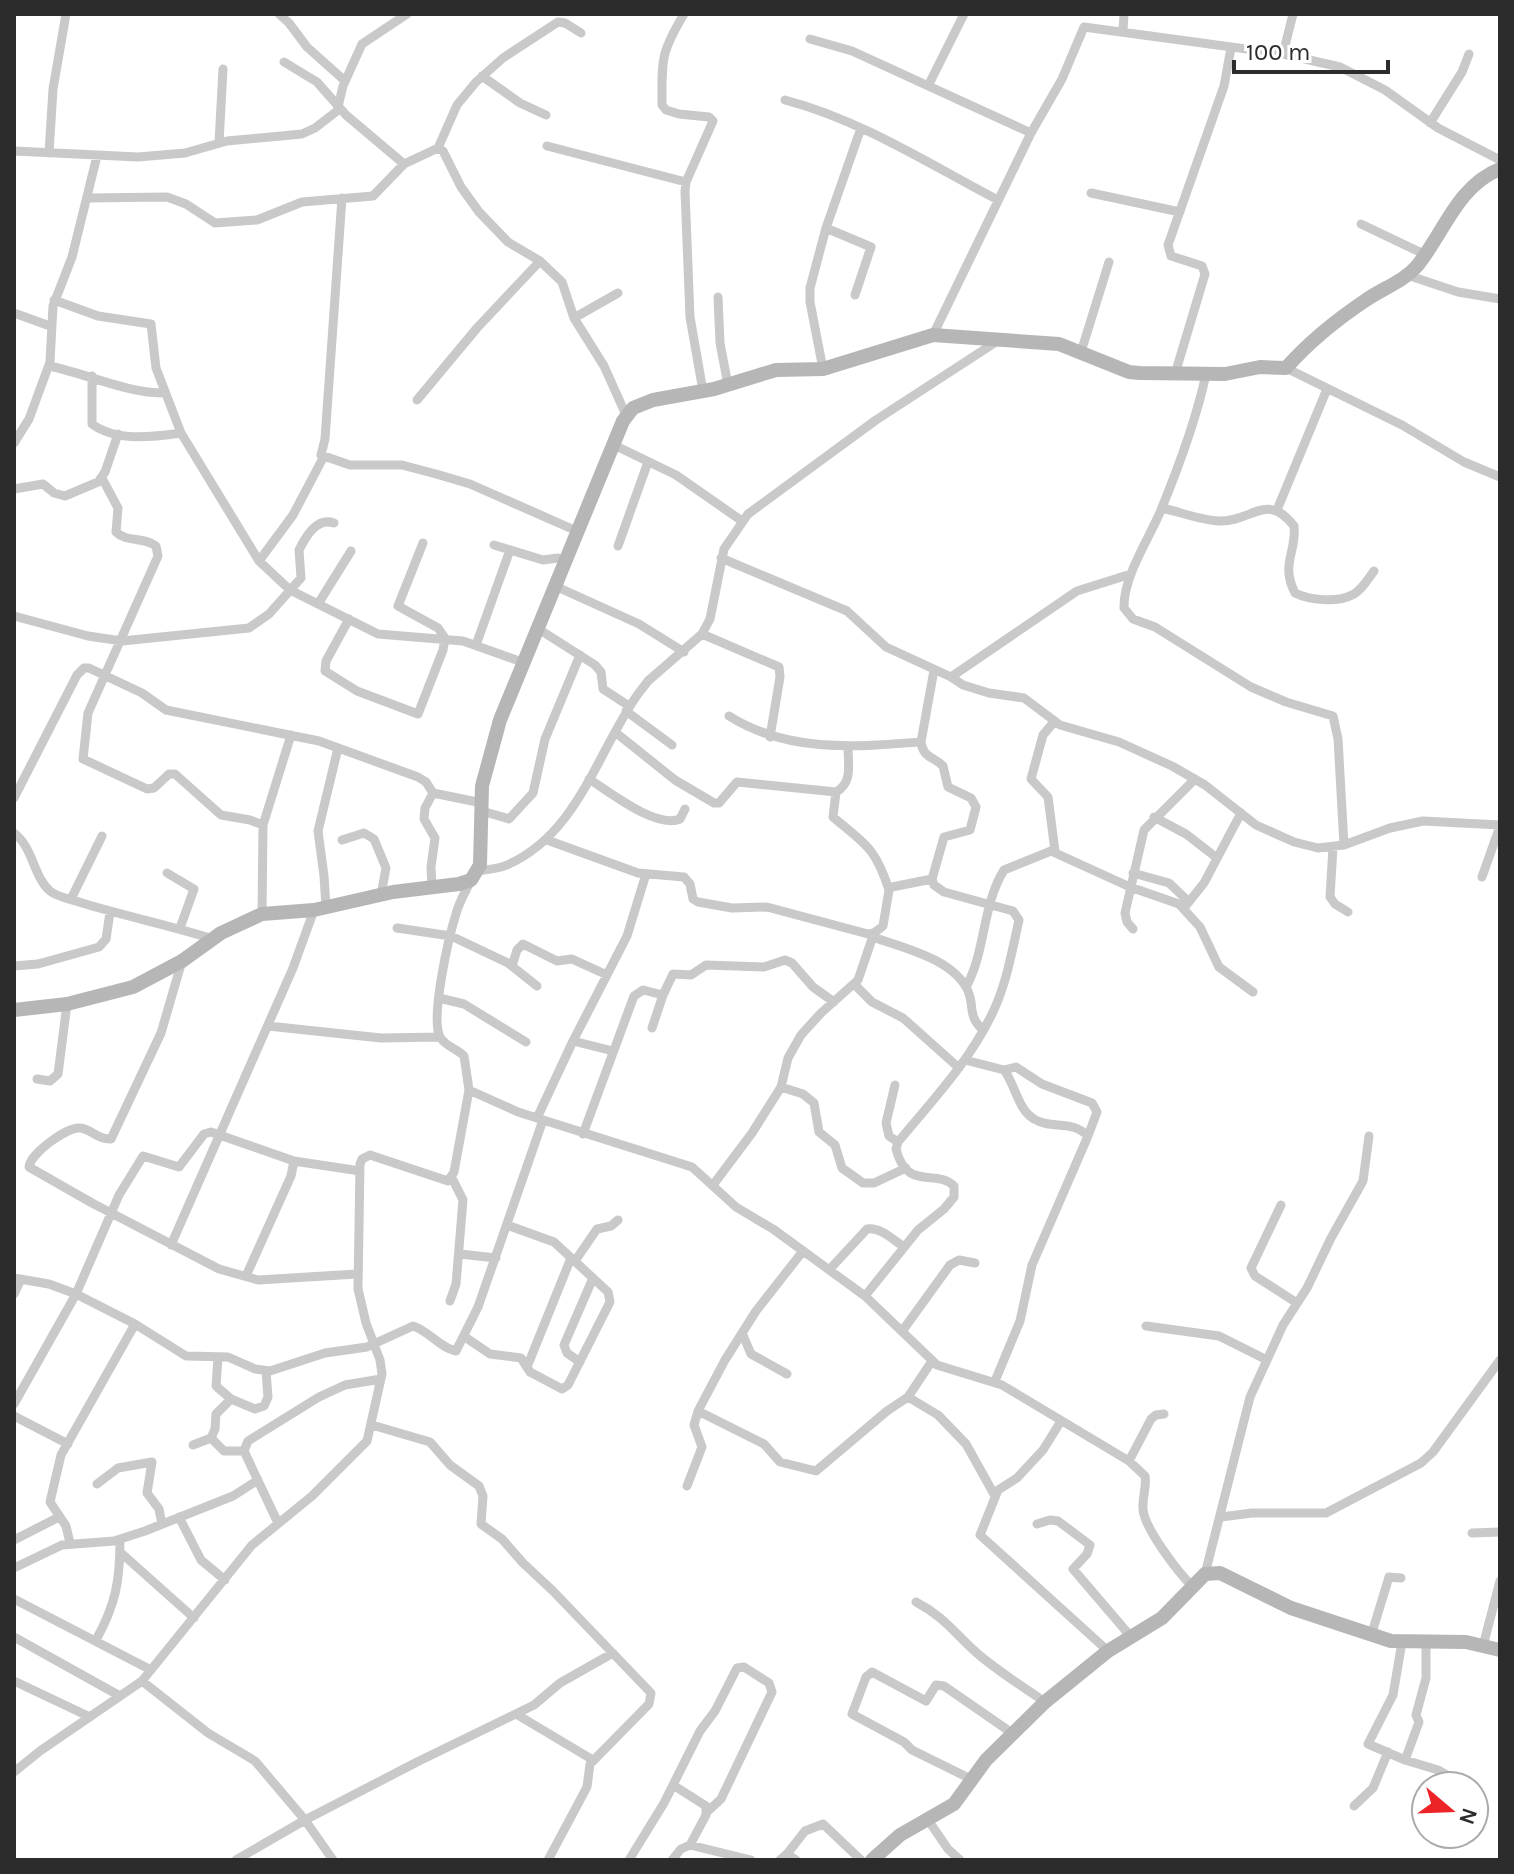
<svg xmlns="http://www.w3.org/2000/svg" width="1514" height="1874" viewBox="0 0 1514 1874" font-family="Karla,sans-serif">
	<rect width="100%" height="100%" fill="#fff"/>
	<g fill="none" stroke-linecap="round" stroke-linejoin="round">
		<path stroke="#c9c9c9" stroke-width="9" d="M 279,14 L 289,23 L 307,47 L 345,81
			M 684,14 C 660,54 662,60 662,105 L 666,110 L 679,114 L 709,117 L 713,121 L 686,182 L 685,191 L 690,317 L 703,391
			M 1123,31 L 1124,14
			M 810,39 L 852,51 L 1031,133
			M 1283,54 L 1293,14
			M 284,62 L 317,82 L 346,115 L 404,164
			M 482,76 L 520,103 L 546,115
			M 929,84 L 964,14
			M 785,100 C 861,120 929,164 998,200
			M 1430,123 L 1462,72 L 1469,54
			M 219,143 L 223,69
			M 547,146 L 686,182
			M 438,148 L 457,105 L 476,82 L 503,58 L 558,22 L 565,23 L 581,33
			M 14,151 L 138,157 L 185,153 L 227,141 L 302,134 L 315,128 L 337,111 L 343,86 L 362,44 L 407,14
			M 49,153 L 53,89 L 66,14
			M 1091,193 L 1180,212
			M 88,198 L 167,197 L 186,204 L 215,223 L 257,220 L 302,202 L 373,196 L 404,164 L 438,148 L 443,151 L 461,187 L 479,212 L 508,242 L 540,261 L 562,282 L 574,318 L 604,366 L 626,415
			M 342,198 L 325,439 L 321,455 L 350,465 L 402,465 L 436,474 L 470,484 L 579,532
			M 1361,224 L 1424,254
			M 826,228 L 871,247 L 855,295
			M 1407,275 L 1458,292 L 1500,299
			M 718,297 L 720,343 L 728,385
			M 54,300 L 98,316 L 151,324 L 156,368 L 181,433
			M 14,313 L 50,326
			M 574,318 L 618,293
			M 933,335 L 1031,133 L 1062,79 L 1084,27 L 1283,54 L 1340,67 L 1385,90 L 1438,128 L 1500,160
			M 1081,352 L 1109,262
			M 49,366 C 88,374 126,393 165,393
			M 1286,368 L 1402,425 L 1464,462 L 1500,477
			M 823,369 L 810,302 L 810,288 L 826,228 L 861,128
			M 1175,374 L 1205,274 L 1202,266 L 1171,256 L 1168,245 L 1224,86 L 1231,48
			M 1206,374 C 1196,421 1179,466 1161,510 C 1149,539 1123,577 1124,608 L 1133,619 L 1155,627 L 1251,687 L 1286,702 L 1333,716 L 1338,739 L 1344,845
			M 92,376 L 92,424 C 116,442 153,437 181,433 L 259,561 L 290,590 L 378,634 L 463,641 L 522,662
			M 417,400 L 477,328 L 540,261
			M 14,443 L 29,419 L 50,362 L 53,306 L 72,257 L 97,156
			M 614,445 L 676,475 L 742,521
			M 102,478 L 118,508 L 116,532 C 127,543 143,536 156,546 L 158,556 L 88,713 L 83,759 L 147,789 L 154,788 L 169,774 L 175,774 L 221,815 L 250,820 L 263,825
			M 14,489 L 43,484 L 54,493 L 65,496 L 98,482 L 105,472 L 118,434
			M 1162,508 C 1180,512 1200,520 1219,521 C 1252,522 1267,491 1294,526 C 1297,552 1280,564 1295,593 C 1309,600 1337,603 1352,595 C 1361,591 1368,579 1374,571
			M 1277,510 L 1327,389
			M 494,545 L 543,560 L 558,558 L 566,560
			M 618,546 L 648,462
			M 721,558 L 847,611 L 886,647 L 951,677 L 963,685 L 989,693 L 1024,698 L 1060,725 L 1119,742 L 1172,766 L 1205,785 L 1256,825 L 1294,842 L 1318,848 L 1344,845 L 1390,828 L 1423,821 L 1500,825
			M 259,561 L 293,515 L 323,458
			M 555,586 L 639,624 L 684,652
			M 318,604 L 351,551
			M 14,616 L 88,636 L 122,641 L 249,628 L 269,614 L 301,578 L 299,550 C 306,536 317,517 334,523
			M 349,619 L 326,661 L 325,671 L 357,691 L 418,714 L 443,650 L 445,638 L 438,628 L 398,606 L 423,543
			M 537,628 L 595,665 L 601,672 L 603,689 L 629,706
			M 702,634 L 779,667 L 780,677 L 770,737
			M 476,645 L 510,550
			M 951,677 L 1077,591 L 1131,574
			M 626,711 L 672,745
			M 729,716 C 788,753 854,747 921,742
			M 1054,722 L 1043,735 L 1031,779 L 1048,797 L 1055,851
			M 615,732 L 675,780 L 714,803 L 719,803 L 737,782 L 836,792 C 853,783 848,764 848,747
			M 589,779 C 610,792 656,829 680,819 L 685,809
			M 836,792 L 833,817 C 866,845 875,847 889,890
			M 14,798 L 77,675 L 84,668 L 89,668 L 142,693 L 166,710 L 319,741 L 418,777 L 426,782 L 433,793 L 482,803
			M 482,811 L 509,819 L 533,793 L 545,739 L 580,655
			M 1154,817 L 1186,834 L 1217,858
			M 14,833 C 33,847 33,876 50,891 C 57,897 70,899 79,902 C 124,916 169,925 213,939
			M 342,840 L 364,833 L 374,839 L 386,868 L 381,895
			M 547,840 L 638,873 L 684,877 L 690,884 L 693,899 L 698,902 L 732,908 L 767,907 L 868,934 L 874,933 L 883,926 L 889,890 L 892,887 L 932,879
			M 1333,847 L 1330,897 L 1335,904 L 1348,912
			M 476,871 C 486,870 498,869 507,865 C 578,834 597,752 638,694 L 648,681 L 702,634 L 710,619 L 724,549 L 748,514 L 876,420 L 999,340
			M 167,873 L 194,889 L 180,928
			M 1133,873 L 1169,883 L 1189,902
			M 1482,877 L 1500,826
			M 471,880 C 466,891 459,902 456,914 C 449,936 430,1018 440,1037 C 446,1047 456,1048 464,1056 L 469,1090 L 518,1112 L 692,1167 L 736,1207 L 773,1229 L 865,1296 L 937,1365 L 1002,1385 L 1129,1461 L 1145,1476 C 1147,1487 1142,1497 1143,1509 C 1144,1528 1178,1572 1192,1586
			M 432,887 L 431,867 L 435,838 L 424,819 L 425,808 L 433,793
			M 71,899 L 102,836
			M 326,907 L 324,876 L 318,831 L 338,748
			M 1184,908 L 1204,883 L 1241,813
			M 262,914 L 263,825 L 291,735
			M 397,928 L 451,936 L 508,963 L 537,986
			M 1133,929 L 1127,922 L 1125,913 L 1144,830 L 1195,779
			M 873,937 C 903,948 954,959 968,991 C 975,1008 967,1015 983,1030
			M 182,961 L 161,1033 L 111,1139 C 98,1140 92,1129 80,1128 C 66,1127 30,1154 29,1167 L 92,1203 L 219,1269 L 258,1280 L 357,1274
			M 14,966 L 38,964 L 99,947 L 106,939 L 110,912
			M 512,966 L 517,950 L 523,944 L 557,961 L 572,959 L 607,975
			M 855,985 L 872,1002 L 903,1018 L 959,1068
			M 966,987 C 986,951 982,905 1004,870 L 1051,851 L 1130,887 L 1179,904 L 1200,927 L 1219,967 L 1253,992
			M 439,998 L 464,1004 L 526,1042
			M 268,1026 L 381,1038 L 440,1037
			M 652,1028 L 663,995 L 673,974 L 691,975 L 706,965 L 764,967 L 785,960 L 792,963 L 813,987 L 834,1002
			M 573,1041 L 613,1051
			M 965,1060 L 1004,1070 C 1015,1084 1018,1110 1034,1119 C 1052,1130 1071,1119 1088,1136 L 1032,1265 L 1020,1321 L 995,1381
			M 1004,1070 L 1016,1067 L 1042,1084 L 1092,1103 L 1097,1112 L 1088,1136
			M 37,1079 L 50,1081 L 58,1074 L 67,1004
			M 895,1085 L 886,1123 L 889,1136 L 898,1142
			M 781,1087 L 803,1094 L 814,1103 L 819,1132 L 835,1145 L 842,1168 L 863,1183 L 874,1183 L 906,1168
			M 537,1118 L 573,1041 L 627,936 L 646,874
			M 583,1134 L 634,996 L 643,990 L 663,995
			M 713,1185 L 752,1133 L 781,1087 L 788,1058 L 801,1035 L 821,1013 L 858,980 L 874,933
			M 1281,1205 L 1251,1268 L 1255,1276 L 1297,1303
			M 171,1245 L 293,968 L 314,910
			M 460,1254 L 496,1258
			M 575,1261 L 597,1229 L 611,1226 L 618,1220
			M 829,1270 L 867,1229 C 881,1227 893,1240 904,1247
			M 246,1276 L 291,1176 L 294,1161
			M 14,1278 L 49,1284 L 76,1294 L 135,1324 L 186,1356 L 228,1357 L 255,1369 L 270,1371 L 325,1353 L 367,1347 L 413,1326 C 429,1331 440,1348 456,1351 L 478,1307 L 543,1120
			M 14,1294 L 21,1279
			M 865,1296 L 918,1230 L 944,1209 L 954,1197 L 954,1186 C 936,1168 907,1192 896,1149 L 898,1142 C 931,1102 968,1063 991,1016 C 1006,987 1012,951 1019,920 L 1013,911 L 944,892 L 934,885 L 932,879 L 944,837 L 970,830 L 976,807 L 971,798 L 948,787 L 943,766 C 933,756 923,758 921,742 L 934,670
			M 450,1301 L 456,1284 L 463,1200 L 452,1178
			M 1146,1326 L 1219,1336 L 1267,1360
			M 903,1330 L 950,1265 L 959,1260 L 975,1263
			M 742,1333 L 751,1354 L 787,1374
			M 465,1337 L 490,1354 L 521,1358 L 530,1372 L 562,1389 L 568,1385 L 610,1302 L 608,1292 L 554,1242 L 507,1225
			M 580,1362 L 567,1353 L 564,1345 L 593,1278
			M 527,1367 L 571,1258
			M 908,1397 L 938,1415 L 966,1444 L 995,1496
			M 231,1399 L 255,1409 L 264,1406 L 268,1397 L 266,1371
			M 14,1404 L 76,1294 L 119,1195 L 143,1156 L 179,1167 L 204,1134 L 211,1132 L 294,1161 L 360,1171
			M 698,1411 L 764,1444 L 780,1462 L 816,1471 L 887,1411 L 908,1397 L 932,1361
			M 14,1416 L 68,1444
			M 1061,1421 L 1043,1450 L 1017,1478 L 998,1490 L 980,1535 L 1108,1651
			M 372,1425 L 430,1442 L 450,1465 L 479,1486 L 483,1496 L 481,1524 L 502,1539 L 523,1563 L 553,1591 L 651,1693 L 649,1704 L 590,1764 L 587,1787 L 548,1860
			M 211,1438 L 224,1451 L 244,1451
			M 193,1445 L 211,1438 L 215,1429 L 216,1414 L 231,1399 L 216,1386 L 218,1357
			M 1129,1461 L 1151,1419 L 1156,1415 L 1164,1414
			M 97,1484 L 118,1468 L 152,1462 L 147,1493 L 159,1509 L 162,1524
			M 687,1486 L 702,1447 L 694,1425 L 698,1411 L 725,1360 L 756,1311 L 803,1251
			M 179,1517 L 201,1560 L 225,1580
			M 1221,1517 L 1252,1513 L 1326,1513 L 1421,1463 L 1433,1452 L 1500,1360
			M 278,1523 L 244,1451 L 248,1441 L 319,1397 L 345,1385 L 381,1379
			M 1037,1524 L 1050,1520 L 1058,1521 L 1090,1545 L 1087,1554 L 1073,1569 L 1132,1638
			M 1472,1533 L 1500,1532
			M 14,1540 L 59,1517
			M 70,1543 L 66,1526 L 50,1502 L 61,1455 L 135,1324
			M 120,1552 L 194,1618
			M 14,1568 L 62,1545 L 114,1541 L 145,1531 L 233,1496 L 258,1480
			M 1205,1574 L 1250,1397 L 1283,1325 L 1307,1288 L 1331,1238 L 1363,1181 L 1369,1136
			M 14,1599 L 151,1670
			M 916,1602 C 945,1617 955,1634 978,1654 C 999,1672 1022,1686 1045,1702
			M 1371,1636 L 1389,1577 L 1401,1578
			M 14,1637 L 120,1696
			M 96,1640 C 116,1604 120,1580 120,1540
			M 1426,1641 L 1426,1678 L 1416,1715 L 1419,1722 L 1405,1760 L 1438,1770 L 1457,1781
			M 1402,1642 L 1393,1695 L 1368,1744 L 1405,1760
			M 1483,1646 L 1500,1581
			M 14,1681 L 90,1717
			M 142,1681 L 208,1733 L 255,1761 L 305,1820 L 333,1860
			M 516,1714 L 593,1760
			M 14,1772 L 40,1751 L 142,1681 L 252,1545 L 312,1496 L 367,1441 L 382,1374 L 380,1360 L 366,1323 L 358,1289 L 360,1164 L 362,1159 L 370,1155 L 448,1181 L 454,1172 L 469,1090
			M 973,1780 L 912,1750 L 904,1742 L 852,1714 L 866,1677 L 872,1672 L 926,1701 L 936,1685 L 944,1686 L 1012,1733
			M 673,1785 L 706,1806 L 706,1815 L 690,1845
			M 1354,1806 L 1373,1788 L 1388,1752
			M 928,1820 L 948,1849 L 960,1860
			M 787,1854 L 805,1831 L 823,1824 L 861,1860
			M 236,1860 L 305,1820 L 419,1761 L 534,1705 L 560,1683 L 613,1653
			M 629,1860 L 664,1803 L 700,1731 L 715,1711 L 737,1668 L 744,1667 L 769,1683 L 772,1692 L 721,1799 L 707,1812
			M 672,1860 L 681,1849 L 690,1845 L 751,1860
			M 780,1860 L 787,1854 L 796,1860"/>
		<path stroke="#b6b6b6" stroke-width="14" d="M 14,1010 L 67,1004 L 133,987 L 182,961 L 221,933 L 262,914 L 314,910 L 393,892 L 459,884 L 471,880 L 480,865 L 482,786 L 500,720 L 623,421 L 633,408 L 653,400 L 714,389 L 776,370 L 823,369 L 933,335 L 1059,344 L 1129,372 L 1140,373 L 1225,374 L 1260,367 L 1286,368 C 1309,342 1336,320 1366,300 C 1383,288 1403,282 1417,266 C 1444,233 1457,186 1500,169
			M 872,1860 L 900,1835 L 954,1804 L 986,1760 L 1045,1702 L 1108,1651 L 1162,1618 L 1205,1574 L 1220,1573 L 1291,1608 L 1391,1641 L 1466,1642 L 1500,1650"/>
	</g>
	<rect width="1514" height="1874" fill="none" stroke="#2c2c2c" stroke-width="32"/>
	<g transform="translate(1450 1810) rotate(109)"><circle r="38" fill="#ffffff" stroke="#ababab" stroke-width="2"/>
	<path d="M0-6L14 30L0 20L-14 30Z" fill="#ec2428"/>
	<text y="-12" font-size="22" font-weight="bold" text-anchor="middle" fill="#2c2c2c">N</text>
	</g>
	<path d="M1234 60v12h154v-12" fill="none" stroke="#2c2c2c" stroke-width="4"/>
	<text x="1246" y="60" font-size="24" fill="#2c2c2c" stroke="#ffffff" stroke-width="6" paint-order="stroke">100 m</text>
</svg>
